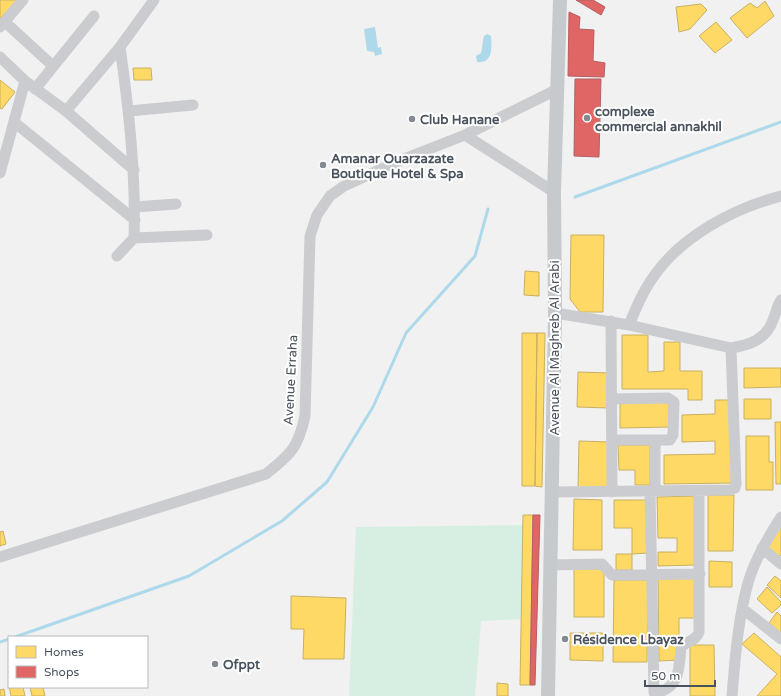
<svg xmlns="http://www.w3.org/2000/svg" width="781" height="696" viewBox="0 0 781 696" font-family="'Varela Round',sans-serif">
	<rect width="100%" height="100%" fill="#f1f1f1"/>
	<path fill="#d7efe2" d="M 523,525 L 521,619 L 481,621 L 475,696 L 349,696 L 356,527 Z"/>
	<path fill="#add9eb" d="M 375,27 L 378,48 L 381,47 L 382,54 L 375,56 L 374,52 L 367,51 L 364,29 Z
		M 487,34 L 491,36 C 492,47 493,64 477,62 L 476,56 L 481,53 C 483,47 482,42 484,36 Z"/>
	<path fill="#ffd966" stroke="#c8b063" d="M 0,0 L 17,0 L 0,19 Z
		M 765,1 L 774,16 L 747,38 L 730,18 L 750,3 L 757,8 Z
		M 701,4 L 707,10 L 690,29 L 679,32 L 676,7 Z
		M 716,22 L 732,40 L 715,53 L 699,36 Z
		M 133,68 L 151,68 L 152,80 L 134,80 Z
		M 0,80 L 15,92 L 2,109 L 0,108 Z
		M 571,235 L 604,235 L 603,312 L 580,312 L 570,299 Z
		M 525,271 L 539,272 L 539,296 L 524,295 Z
		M 522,333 L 537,333 L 535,486 L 522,486 Z
		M 537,333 L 545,333 L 542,487 L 535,486 Z
		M 622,335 L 648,335 L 648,372 L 664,371 L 664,342 L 680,342 L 680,371 L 702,371 L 702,400 L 688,400 L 688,389 L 622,389 Z
		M 744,368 L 781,368 L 781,387 L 744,388 Z
		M 578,372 L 610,373 L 609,408 L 577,407 Z
		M 744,399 L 771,399 L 771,419 L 744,419 Z
		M 715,400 L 731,400 L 733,483 L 664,484 L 664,455 L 715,454 L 715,441 L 682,442 L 682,415 L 715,414 Z
		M 669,402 L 669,427 L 620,428 L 620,403 Z
		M 775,422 L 781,422 L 781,484 L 776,484 Z
		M 746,436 L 769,436 L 769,462 L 773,462 L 773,490 L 746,490 Z
		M 579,441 L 610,442 L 609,490 L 578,489 Z
		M 618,445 L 650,445 L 650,485 L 635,485 L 635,470 L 619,470 Z
		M 708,495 L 734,495 L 733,551 L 708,551 Z
		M 697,496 L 697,565 L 658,566 L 658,552 L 677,552 L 677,538 L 658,538 L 657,497 Z
		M 574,499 L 602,500 L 602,550 L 573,550 Z
		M 614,500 L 649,500 L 649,553 L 632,554 L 632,570 L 616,570 L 616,554 L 632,554 L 632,528 L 614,528 Z
		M 523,515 L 533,515 L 530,685 L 520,685 Z
		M 781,522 L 781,555 L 778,557 L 767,548 Z
		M 3,531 L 6,544 L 0,546 L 0,532 Z
		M 709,561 L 732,562 L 732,587 L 709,587 Z
		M 574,569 L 604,569 L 604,617 L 574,617 Z
		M 775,576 L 781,581 L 781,598 L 767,585 Z
		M 658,577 L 698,577 L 699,618 L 679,618 L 679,660 L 659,661 Z
		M 614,580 L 648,580 L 647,662 L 613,662 Z
		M 767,587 L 781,602 L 781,605 L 772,613 L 757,599 Z
		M 291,596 L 346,598 L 344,659 L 303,659 L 304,629 L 291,629 Z
		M 777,612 L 781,616 L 781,633 L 769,623 Z
		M 570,633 L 603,633 L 603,661 L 570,660 Z
		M 754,633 L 781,657 L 781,696 L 757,696 L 777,674 L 742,644 Z
		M 690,645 L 714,645 L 715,696 L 690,696 Z
		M 497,683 L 508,684 L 508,696 L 497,696 Z
		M 9,686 L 23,687 L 25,696 L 11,696 Z
		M 30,687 L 43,687 L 45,696 L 32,696 Z
		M 4,689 L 5,696 L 0,696 L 0,690 Z"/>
	<path fill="#e06666" stroke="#b36063" d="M 576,0 L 593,0 L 605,7 L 601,15 Z
		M 569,12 L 580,17 L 579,29 L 594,30 L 593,61 L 605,63 L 604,77 L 568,76 Z
		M 575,79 L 601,79 L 599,157 L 574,156 Z
		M 533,515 L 540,515 L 535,685 L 530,685 Z"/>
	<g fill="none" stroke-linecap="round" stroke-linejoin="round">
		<path stroke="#add9eb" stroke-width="3" d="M 575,197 L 781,122
			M 15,637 L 189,576 L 282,521 L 327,482 L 373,407 L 406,333 L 475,256 L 488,209
			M 0,642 L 9,639"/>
		<path stroke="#cbcccf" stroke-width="11" d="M 5,22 L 53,66
			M 0,27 L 23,0
			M 0,57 L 25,81 L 66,111 L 134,170
			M 35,89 L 94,16
			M 66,111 L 120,47 L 154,0
			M 129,111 L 193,105
			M 14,122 L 135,220
			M 465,135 L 554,192
			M 0,173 L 25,81
			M 135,207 L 176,204
			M 134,238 L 207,235
			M 117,256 L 134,238 C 136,174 129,111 120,47
			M 555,313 L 629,325 L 731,348 C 749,345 766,340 773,320 C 776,313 777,306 781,300
			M 611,321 L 612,492
			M 629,325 C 636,308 643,291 654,276 C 682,236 734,208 781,196
			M 611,399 L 668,398 L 674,402 L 673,435 L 670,440 L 612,440
			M 655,441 L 655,492
			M 552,492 L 730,490 L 735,488 L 736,484 L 731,348
			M 650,492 L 654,693 C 680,689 679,669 681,648 C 686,640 696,642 699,632 L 699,491
			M 762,548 L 781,564
			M 0,557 L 266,474 C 291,454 298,448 305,416 L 310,236 L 317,215 L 330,196 L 344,186 L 401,160 L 465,135 L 556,90
			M 550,565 L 602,564 L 612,575 L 700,574
			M 743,609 L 781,639
			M 732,696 C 735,659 738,619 748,583 C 755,559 768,538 781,517"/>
		<path stroke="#c7cacd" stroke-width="14" d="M 548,696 L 555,313 L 554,192 L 560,0"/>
	</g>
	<g fill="#848a91" stroke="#fff" stroke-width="1.5">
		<circle cx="587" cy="118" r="4"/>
		<circle cx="412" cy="119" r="4"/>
		<circle cx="323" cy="165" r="4"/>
		<circle cx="565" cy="639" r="4"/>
		<circle cx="215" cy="664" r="4"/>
	</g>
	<g text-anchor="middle" stroke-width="4" stroke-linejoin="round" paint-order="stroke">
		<g font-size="13" font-weight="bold" fill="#49525d" stroke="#fff" text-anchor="start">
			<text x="595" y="116">complexe<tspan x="595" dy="15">commercial annakhil</tspan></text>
			<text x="420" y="124">Club Hanane</text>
			<text x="331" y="163">Amanar Ouarzazate<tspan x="331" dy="15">Boutique Hotel &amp; Spa</tspan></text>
			<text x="573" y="644">Résidence Lbayaz</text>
			<text x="223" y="669">Ofppt</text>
		</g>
		<g font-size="13" fill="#49525d" stroke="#fff">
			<text transform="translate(554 348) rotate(-90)" y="5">Avenue Al Maghreb Al Arabi</text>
			<text transform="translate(290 380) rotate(-87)" y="5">Avenue Erraha</text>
		</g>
	</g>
	<rect x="8" y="636" width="140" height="52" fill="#ffffff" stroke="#b6babe"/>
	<rect x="16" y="646" width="20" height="12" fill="#ffd966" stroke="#b6babe"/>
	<text x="44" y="656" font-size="12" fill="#49525d">Homes</text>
	<rect x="16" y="666" width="20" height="12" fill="#e06666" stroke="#b6babe"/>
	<text x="44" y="676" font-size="12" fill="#49525d">Shops</text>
	<path d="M645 680v6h70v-6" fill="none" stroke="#49525d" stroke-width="2"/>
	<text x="651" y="680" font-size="12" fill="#49525d" stroke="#ffffff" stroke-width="3" paint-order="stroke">50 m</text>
</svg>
